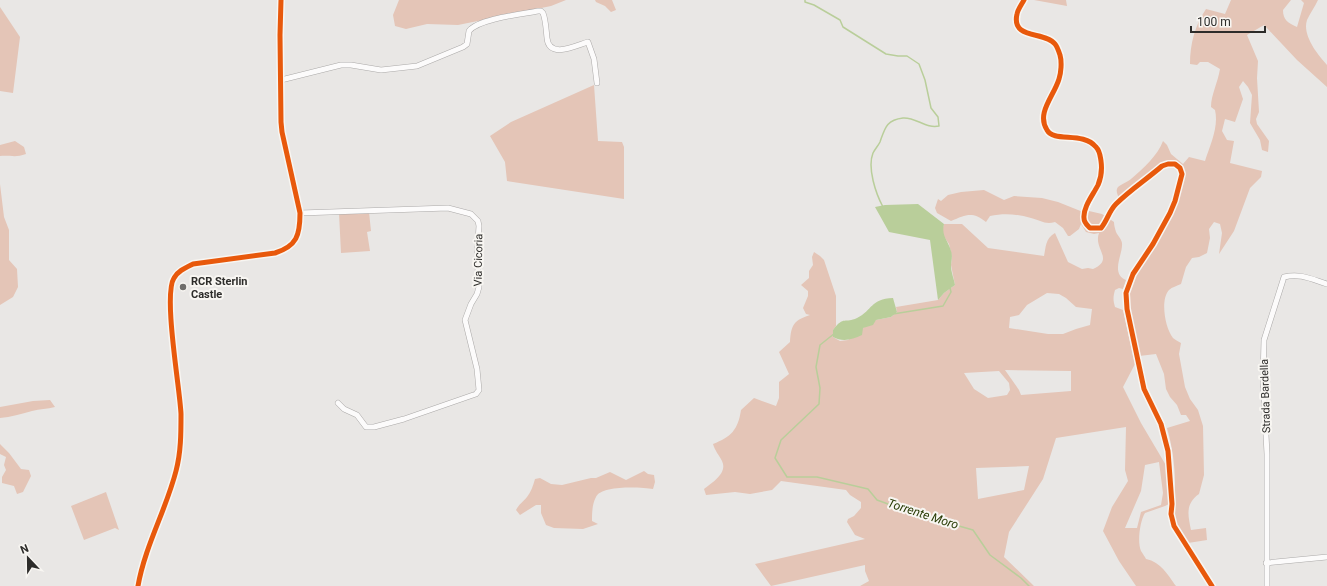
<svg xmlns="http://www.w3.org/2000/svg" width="1327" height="586" viewBox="0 0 1327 586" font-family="Roboto,sans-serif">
	<rect width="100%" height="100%" fill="#e9e7e5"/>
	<path fill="#e4c5b7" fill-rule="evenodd" d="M 399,0 L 566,0 L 551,6 L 458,25 L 427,24 L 406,29 L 395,26 L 393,15 Z
		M 595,0 L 612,0 L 616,10 L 611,12 L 605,6 L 596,2 Z
		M 1034,0 L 1066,0 L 1067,6 Z
		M 1231,0 L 1291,0 L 1283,10 C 1283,20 1288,23 1297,27 L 1304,3 L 1301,0 L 1318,0 C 1315,7 1310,13 1307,20 C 1302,35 1317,54 1327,65 L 1327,87 L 1297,60 L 1264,25 L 1247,35 L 1258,61 L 1257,78 L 1259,112 L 1256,119 L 1257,124 L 1269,141 L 1268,152 L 1262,150 L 1260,140 L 1250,123 L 1252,95 L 1248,87 L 1243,81 L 1239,87 L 1243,99 L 1235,122 L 1225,119 L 1222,131 L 1227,140 L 1234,141 L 1230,163 L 1262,171 L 1261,177 L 1250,188 L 1234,231 L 1219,254 L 1222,233 L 1220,224 L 1214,222 L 1209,229 L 1210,238 L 1207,253 L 1199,257 L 1192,258 L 1186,267 L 1181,284 C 1177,286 1172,287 1169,290 C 1160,300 1165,328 1173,338 C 1175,340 1178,341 1181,343 L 1179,354 L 1185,387 L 1190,399 L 1198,410 L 1203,426 L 1204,475 L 1199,494 C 1185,504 1188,515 1191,530 L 1206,528 L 1207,540 L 1188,543 L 1182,532 L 1180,532 C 1169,511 1175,506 1175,484 C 1175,465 1172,445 1167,428 L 1190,421 L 1186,415 L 1181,415 L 1177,405 L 1170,397 L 1166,389 L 1164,374 L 1156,354 L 1139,356 L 1128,306 L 1129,290 L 1136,274 L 1173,210 L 1183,184 L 1184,176 L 1176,163 L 1172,161 L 1167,161 L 1119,199 C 1118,195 1115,191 1118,187 C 1121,184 1128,182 1131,179 C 1143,169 1158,155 1163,141 L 1167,145 L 1171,154 L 1183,164 L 1189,157 L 1205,161 C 1210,145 1219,127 1215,110 L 1211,107 C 1211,95 1218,82 1220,69 L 1208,62 L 1200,62 L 1197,65 L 1190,64 C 1190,44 1195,25 1206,9 L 1225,14 Z
		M 0,7 L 20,37 L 13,93 L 0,91 Z
		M 594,85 L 598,141 L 622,142 L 624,147 L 624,199 L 507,181 L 505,162 L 490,136 L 511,122 Z
		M 15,141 L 24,147 L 26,154 C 15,158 11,155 0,156 L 0,145 Z
		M 0,184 L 4,217 L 9,230 L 9,260 L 17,269 L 18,287 L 13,297 L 0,305 Z
		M 984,190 L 1004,200 L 1014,196 L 1042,198 L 1058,202 L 1083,212 L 1089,211 L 1102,214 L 1114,222 C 1114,225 1115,229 1116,232 C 1118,236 1121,238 1122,243 C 1123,255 1110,273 1126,280 L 1123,289 L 1119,288 L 1115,290 C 1113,297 1113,300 1115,307 L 1123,310 L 1135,364 L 1123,387 L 1141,423 L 1167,467 L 1170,494 L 1169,504 L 1165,506 L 1145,513 C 1140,521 1137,542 1141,551 C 1143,554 1145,557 1146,559 C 1161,562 1168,575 1176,586 L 1136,586 L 1119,561 L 1103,531 L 1112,507 L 1128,481 L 1125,470 L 1126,427 L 1056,438 L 1043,479 L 1009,532 L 1004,557 L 1034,586 L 860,586 L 869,581 L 865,571 L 865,565 L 771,586 L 755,564 L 865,539 L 855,535 L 847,522 L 848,519 L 854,516 L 861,508 L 861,502 L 850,495 L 846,490 L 781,481 L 772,490 L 750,494 L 735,492 L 706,495 L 704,489 C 712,483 728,473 722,461 C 719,455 715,451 713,444 C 731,437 738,430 741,410 L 754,398 L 776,406 L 779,398 L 779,382 L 789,374 L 779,352 L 790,342 C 791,325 794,320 810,315 L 806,314 L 803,308 L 808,296 L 808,291 L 801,285 L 809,278 L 809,271 L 813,265 L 812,257 L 814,252 L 820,256 L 824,260 L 836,296 L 836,326 L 833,330 L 833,337 L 840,341 L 848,340 L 863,328 L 876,320 L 891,317 L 897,312 L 896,307 L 938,300 L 944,293 L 955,285 L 951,265 L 952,257 L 949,244 L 943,235 L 942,231 L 944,224 L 962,224 L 988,248 L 1044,256 C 1046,247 1045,239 1055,233 L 1068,262 L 1082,269 L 1088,268 L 1093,269 C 1115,259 1093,249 1099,233 L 1094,234 L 1086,232 L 1081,224 L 1079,229 L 1070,236 L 1068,236 L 1063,228 L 1055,222 C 1045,225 1040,220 1031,218 C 1017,214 1004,213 990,216 L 986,222 C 972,211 966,215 951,221 L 937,213 L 935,208 L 938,199 L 941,201 L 948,195 L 961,192 ZM 1047,293 L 1059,294 L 1066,298 L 1076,307 L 1092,309 L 1090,325 L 1076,329 L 1063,334 L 1048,334 L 1009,328 L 1010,317 L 1019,315 L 1027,305 ZM 1005,370 L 1071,371 L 1071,391 L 1021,395 L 1019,390 ZM 999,371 L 1009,383 L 1010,390 L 1007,395 L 988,398 L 974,389 L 964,373 ZM 1159,462 L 1163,493 L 1161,505 L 1141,512 L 1137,528 L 1125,528 L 1141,491 L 1145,465 ZM 1029,466 L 1024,490 L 978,499 L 976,468 Z
		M 369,212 L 371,231 L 367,232 L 370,251 L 341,253 L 339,213 Z
		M 50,400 L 55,407 C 47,409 40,409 32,411 C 21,414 11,417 0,418 L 0,407 L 33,401 Z
		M 0,444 L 9,453 L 21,469 L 29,470 L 31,476 L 23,492 L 17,494 L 14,486 L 2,483 L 2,477 L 6,470 L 4,465 L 6,457 L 0,454 Z
		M 644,471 L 648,474 L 654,475 L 655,482 L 653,489 C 641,487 601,485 596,497 C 592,504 592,514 592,521 L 598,524 L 583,529 L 554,528 L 546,525 L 541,513 L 541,505 L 536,505 L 520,515 L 516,510 C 519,504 523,502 527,497 C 531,492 533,486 535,479 L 540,478 L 551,484 L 562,485 L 591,478 L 596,478 L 610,472 L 626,480 Z
		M 106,492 L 119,530 L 115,528 L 84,540 L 71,506 Z"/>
	<path fill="#b9ce9a" d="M 918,204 L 944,224 C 941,236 948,240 951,251 C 953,257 951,261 951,266 C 951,272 954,279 955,285 L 944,293 L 938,300 L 930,240 L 889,232 L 875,207 L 885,205 Z
		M 893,298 L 897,312 L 891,317 L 876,320 L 873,325 L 863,328 L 862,335 C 852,340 842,342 833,337 L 833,330 C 844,315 845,324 857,318 C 873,310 870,299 893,298 Z"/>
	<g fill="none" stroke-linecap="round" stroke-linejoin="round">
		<path stroke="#b9ce9a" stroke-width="1.5" d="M 805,0 L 805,2 L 814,5 L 840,20 L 843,27 L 886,54 L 898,56 L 907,56 L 919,64 L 925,80 L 931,108 L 938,117 L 939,126 C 926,129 916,117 903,118 C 886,120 885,128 880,142 C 878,146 875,149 873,153 C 867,168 876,194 883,207
			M 893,314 L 943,306 L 951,292 L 950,288
			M 835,333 L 820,345 L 816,367 L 820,388 L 819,404 L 781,440 L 775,458 L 787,477 L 817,477 L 868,489 L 877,500 L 910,512 L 973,530 L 990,555 L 1021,578 L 1029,586"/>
		<defs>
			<path id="street" d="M 1024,0 C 1022,4 1018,9 1017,14 C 1011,40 1045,31 1055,44 C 1057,46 1059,52 1060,55 C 1062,62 1061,73 1059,79 C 1054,96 1036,113 1047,130 C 1054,143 1083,131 1096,147 C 1100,151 1100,155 1101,161 C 1102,168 1101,178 1098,185 C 1093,195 1083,207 1084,218 C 1084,223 1087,225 1090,228 L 1101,228 C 1107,221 1109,211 1116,204 C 1130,190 1147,179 1162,166 L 1168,164 L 1175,164 L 1180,168 L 1182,174 L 1175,201 L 1170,213 L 1153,244 L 1133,274 L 1126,293 L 1127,309 L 1144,389 L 1161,424 L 1168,451 L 1172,504 L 1171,514 L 1174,526 L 1212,586
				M 281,80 L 341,65 L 351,65 L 381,70 L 417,66 L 463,47 L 467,44 L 469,31 C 478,19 522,14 538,11 L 541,11 L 543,13 C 546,21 546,30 547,38 C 549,59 575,46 588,42 L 594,59 L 597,83
				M 300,213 L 448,208 L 471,214 L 478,221 L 479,226 L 477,256 L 479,287 L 477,294 L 471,304 L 465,320 L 477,369 L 479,390 L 476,394 L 404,419 L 374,427 L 366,427 L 357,415 L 344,409 L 338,403
				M 1266,563 L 1327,557
				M 138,586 C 145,546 166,510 176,471 C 181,452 181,433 181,414 C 180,389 163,295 174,278 C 178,271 185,268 193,264 L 275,253 C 297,246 300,235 300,213 L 282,132 L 281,122 L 280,35 L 281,0
				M 1267,586 L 1267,454 L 1263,378 L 1264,340 L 1284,277 C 1300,273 1311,279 1327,284"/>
		</defs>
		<use href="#street" stroke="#aba9a8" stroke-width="6"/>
		<use href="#street" stroke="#fcfbfb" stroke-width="5"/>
		<defs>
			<path id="cycleway" d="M 1024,0 C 1022,4 1018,9 1017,14 C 1011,40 1045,31 1055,44 C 1057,46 1059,52 1060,55 C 1062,62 1061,73 1059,79 C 1054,96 1036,113 1047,130 C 1054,143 1083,131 1096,147 C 1100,151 1100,155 1101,161 C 1102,168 1101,178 1098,185 C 1093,195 1083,207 1084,218 C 1084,223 1087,225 1090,228 L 1101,228 C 1107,221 1109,211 1116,204 C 1130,190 1147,179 1162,166 L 1168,164 L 1175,164 L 1180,168 L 1182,174 L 1175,201 L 1170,213 L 1153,244 L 1133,274 L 1126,293 L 1127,309 L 1144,389 L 1161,424 L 1168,451 L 1172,504 L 1171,514 L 1174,526 L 1212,586
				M 138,586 C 145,546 166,510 176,471 C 181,452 181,433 181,414 C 180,389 163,295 174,278 C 178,271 185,268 193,264 L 275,253 C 297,246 300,235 300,213 L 282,132 L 281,122 L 280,35 L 281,0"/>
		</defs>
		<use href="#cycleway" stroke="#f8f6f2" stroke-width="8"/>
		<use href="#cycleway" stroke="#e8590c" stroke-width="5"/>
	</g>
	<circle fill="#6f6d6b" stroke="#f8f6f2" stroke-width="1.5" cx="183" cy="287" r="4"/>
	<g text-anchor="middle" stroke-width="4" stroke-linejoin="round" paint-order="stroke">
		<g font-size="11" fill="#2d2c2a" stroke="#f8f6f2">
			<text transform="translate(478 260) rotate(-89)" y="4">Via Cicoria</text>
			<text transform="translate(1265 396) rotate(-92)" y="4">Strada Bardella</text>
		</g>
		<g font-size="11" font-weight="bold" fill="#2d2c2a" stroke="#f8f6f2" text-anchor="start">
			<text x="191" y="285">RCR Sterlin<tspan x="191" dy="13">Castle</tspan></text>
		</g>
		<g font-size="12" font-style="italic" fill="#273a03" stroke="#f8f6f2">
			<text transform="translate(923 514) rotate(18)" y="4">Torrente Moro</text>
		</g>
	</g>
	<g transform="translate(28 558) rotate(338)" stroke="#f8f6f2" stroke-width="3" paint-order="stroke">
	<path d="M0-3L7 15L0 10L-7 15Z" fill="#2d2c2a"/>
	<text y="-6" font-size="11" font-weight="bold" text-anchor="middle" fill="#2d2c2a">N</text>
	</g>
	<path d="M1191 26v6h74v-6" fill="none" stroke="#2d2c2a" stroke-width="2"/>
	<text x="1197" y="26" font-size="12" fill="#2d2c2a" stroke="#f8f6f2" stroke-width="3" paint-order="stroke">100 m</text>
</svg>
